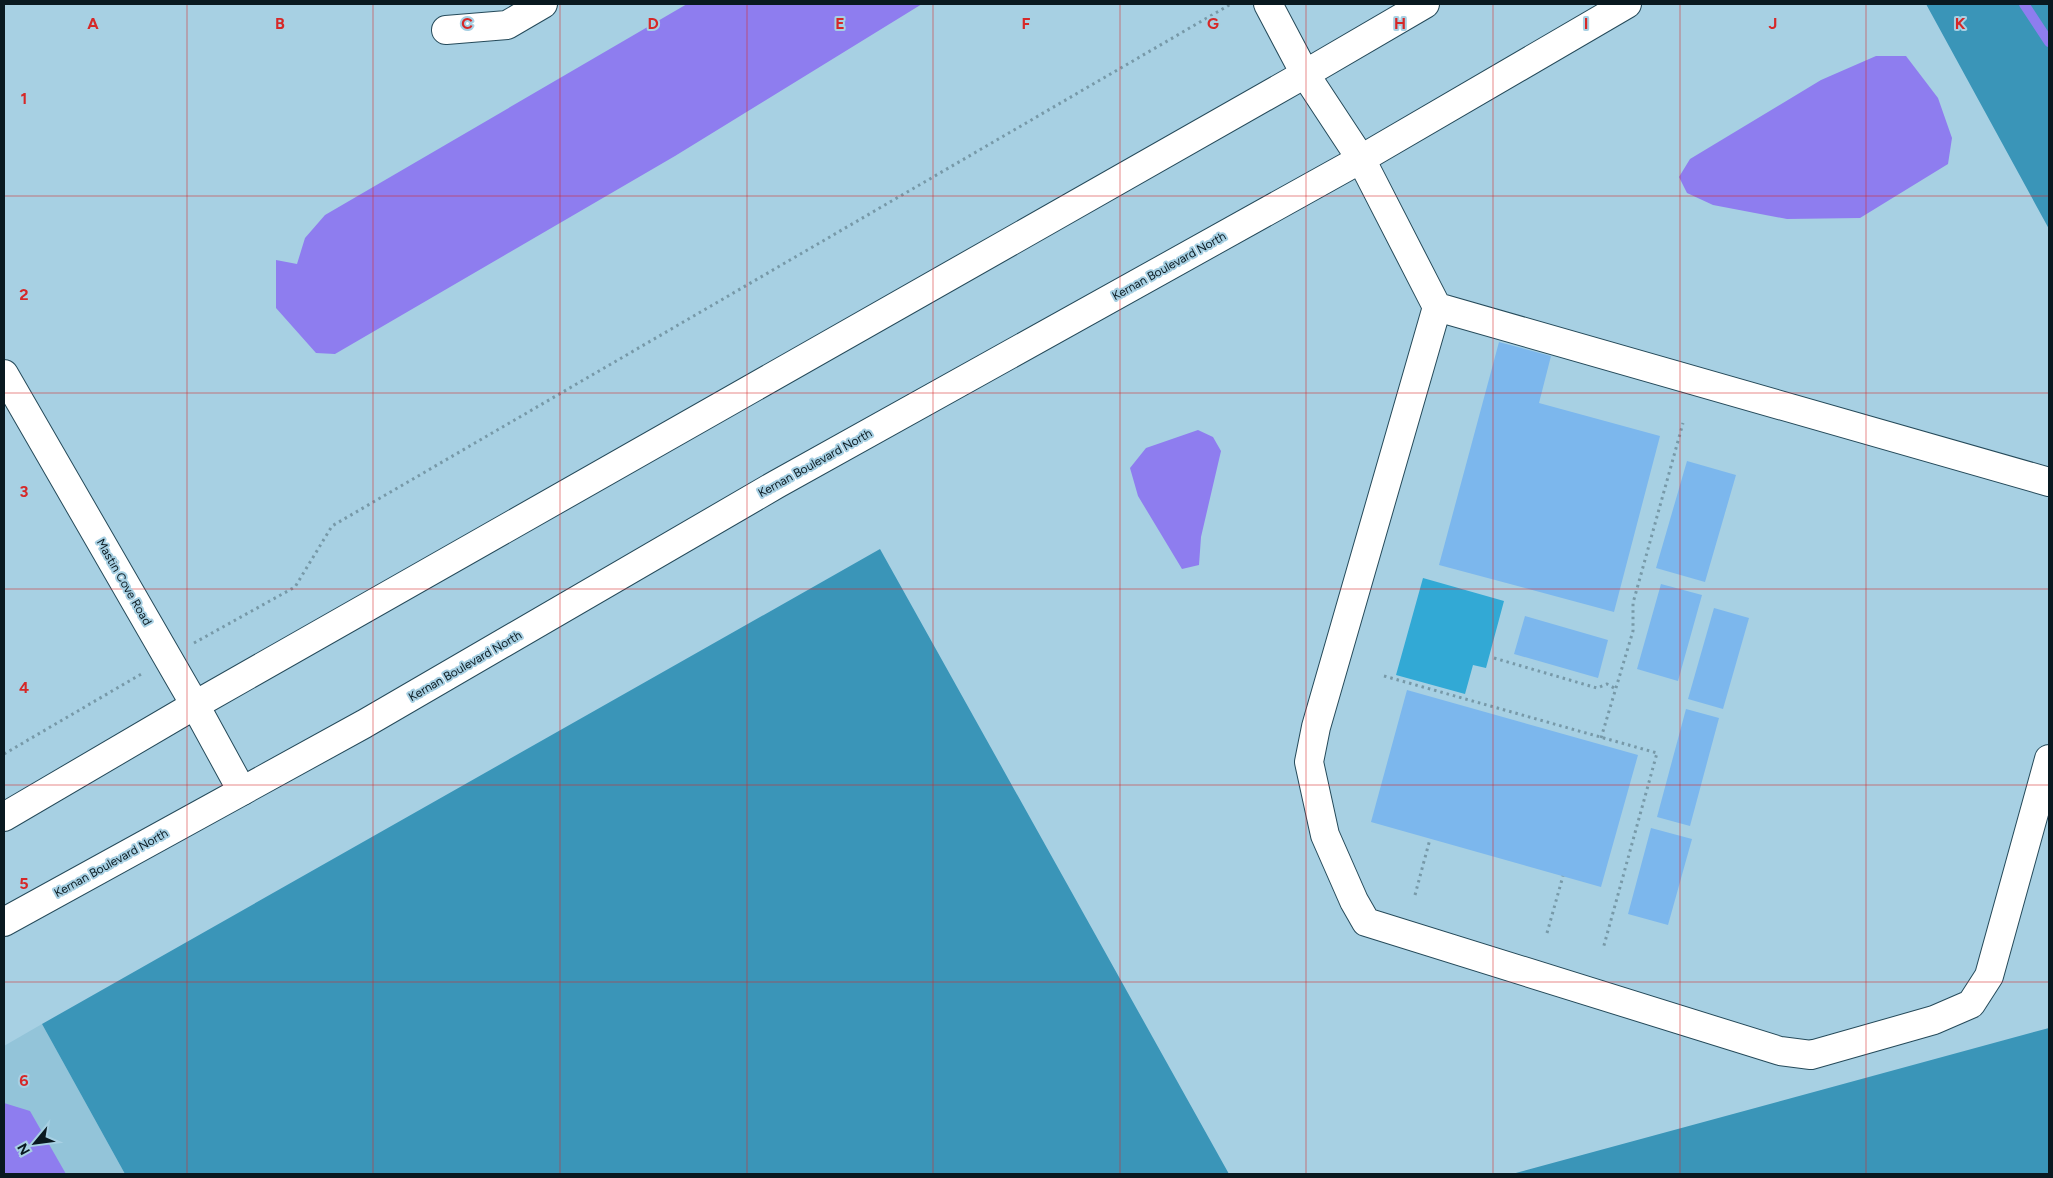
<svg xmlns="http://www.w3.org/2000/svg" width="2053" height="1178" viewBox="0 0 2053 1178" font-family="Figtree,sans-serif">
	<rect width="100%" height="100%" fill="#a7d0e3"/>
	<path fill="#93c4d9" d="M 42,1024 L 125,1174 L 4,1174 L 4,1046 Z"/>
	<path fill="#32a9d5" d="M 1423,578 L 1504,601 L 1486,668 L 1473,665 L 1465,694 L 1396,675 Z"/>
	<path fill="#3a95b8" d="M 1926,4 L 2049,4 L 2049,229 Z
		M 880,549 L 1229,1174 L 125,1174 L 42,1024 Z
		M 2049,1028 L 2049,1174 L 1512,1174 Z"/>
	<path fill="#8e7def" d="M 687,4 L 922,4 L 675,156 L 335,354 L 316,353 L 276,308 L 276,260 L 297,264 L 305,238 L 325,215 Z
		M 1876,56 L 1906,56 L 1938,98 L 1952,138 L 1948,164 L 1860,218 L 1787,219 L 1713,205 L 1687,193 L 1679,177 L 1690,159 L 1821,80 Z
		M 1198,430 L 1213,437 L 1221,451 L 1201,537 L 1199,565 L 1182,569 L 1138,496 L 1130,468 L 1146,448 Z
		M 4,1103 L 30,1111 L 66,1174 L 4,1174 Z"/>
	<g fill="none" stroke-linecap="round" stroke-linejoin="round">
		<path stroke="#8e7def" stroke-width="10" d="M 2024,4 L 2049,42"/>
	</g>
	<path fill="#7cb7ed" d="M 1499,342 L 1551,356 L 1539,403 L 1660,436 L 1614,612 L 1439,565 Z
		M 1687,461 L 1736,475 L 1705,582 L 1656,568 Z
		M 1661,584 L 1702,595 L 1678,681 L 1637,669 Z
		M 1714,608 L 1749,618 L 1723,709 L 1688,699 Z
		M 1525,616 L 1608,640 L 1598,678 L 1514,654 Z
		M 1407,690 L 1638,755 L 1601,887 L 1371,822 Z
		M 1686,709 L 1719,718 L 1690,826 L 1657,817 Z
		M 1651,828 L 1692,839 L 1668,925 L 1628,914 Z"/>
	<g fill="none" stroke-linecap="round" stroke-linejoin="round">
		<defs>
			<path id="minor" d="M 1268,4 L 1305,74 L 1361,159 L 1437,307 L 1316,727 L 1309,762 L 1325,835 L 1354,901 L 1366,922 L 1780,1051 L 1811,1055 L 1934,1020 L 1971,1004 L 1989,976 L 2049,759
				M 446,30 L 507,25 L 543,4
				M 1437,307 L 2049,482
				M 4,374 L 195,705 L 242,791"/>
			<path id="major" d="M 4,817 L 195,705 L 1305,74 L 1425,4
				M 4,922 L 364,724 L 777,484 L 1361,159 L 1627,4"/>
		</defs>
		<use href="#minor" stroke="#254a5a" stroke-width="30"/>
		<use href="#major" stroke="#254a5a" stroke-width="30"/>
		<path stroke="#7799a8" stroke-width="3" stroke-dasharray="2.5 4" stroke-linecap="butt" d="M 194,643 L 295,587 L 332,526 L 1231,4
			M 1494,658 L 1597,688 L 1607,684 L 1616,689
			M 1384,676 L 1657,753 L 1603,949
			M 1601,738 L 1633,631 L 1633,603 L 1683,423
			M 4,754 L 143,673
			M 1415,895 L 1430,839
			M 1547,933 L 1563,876"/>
		<use href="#minor" stroke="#fff" stroke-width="28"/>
		<use href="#major" stroke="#fff" stroke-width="28"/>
	</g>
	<path fill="none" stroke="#d62828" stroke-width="1" stroke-opacity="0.55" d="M 187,4 L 187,1174M 373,4 L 373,1174M 560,4 L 560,1174M 747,4 L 747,1174M 933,4 L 933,1174M 1120,4 L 1120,1174M 1306,4 L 1306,1174M 1493,4 L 1493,1174M 1680,4 L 1680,1174M 1866,4 L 1866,1174M 4,196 L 2049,196M 4,393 L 2049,393M 4,589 L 2049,589M 4,785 L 2049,785M 4,982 L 2049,982"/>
	<g text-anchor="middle" stroke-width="4" stroke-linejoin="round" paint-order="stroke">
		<g font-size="12" fill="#091920" stroke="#a7d0e3">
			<text transform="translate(1169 266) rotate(-29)" y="4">Kernan Boulevard North</text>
			<text transform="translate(815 463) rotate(-29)" y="4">Kernan Boulevard North</text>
			<text transform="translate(124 582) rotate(60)" y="4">Mastin Cove Road</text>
			<text transform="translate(465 666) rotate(-30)" y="4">Kernan Boulevard North</text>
			<text transform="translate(111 863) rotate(-29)" y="4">Kernan Boulevard North</text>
		</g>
	</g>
	<g font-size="16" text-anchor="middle" font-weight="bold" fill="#d62828" stroke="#a7d0e3" stroke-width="4" stroke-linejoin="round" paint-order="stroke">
		<text x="93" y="29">A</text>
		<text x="280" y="29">B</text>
		<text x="467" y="29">C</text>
		<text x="653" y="29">D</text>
		<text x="840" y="29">E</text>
		<text x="1026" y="29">F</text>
		<text x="1213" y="29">G</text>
		<text x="1400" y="29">H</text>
		<text x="1586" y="29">I</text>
		<text x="1773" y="29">J</text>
		<text x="1960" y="29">K</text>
		<text x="24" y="104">1</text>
		<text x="24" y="300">2</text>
		<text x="24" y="497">3</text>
		<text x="24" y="693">4</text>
		<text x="24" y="889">5</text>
		<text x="24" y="1086">6</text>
	</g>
	<rect width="2053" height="1178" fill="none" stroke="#091920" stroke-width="10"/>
	<g transform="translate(35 1143) rotate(241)" stroke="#a7d0e3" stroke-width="4" paint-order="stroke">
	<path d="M0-4L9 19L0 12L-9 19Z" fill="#091920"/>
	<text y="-8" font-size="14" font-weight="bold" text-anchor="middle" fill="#091920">N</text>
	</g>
</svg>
